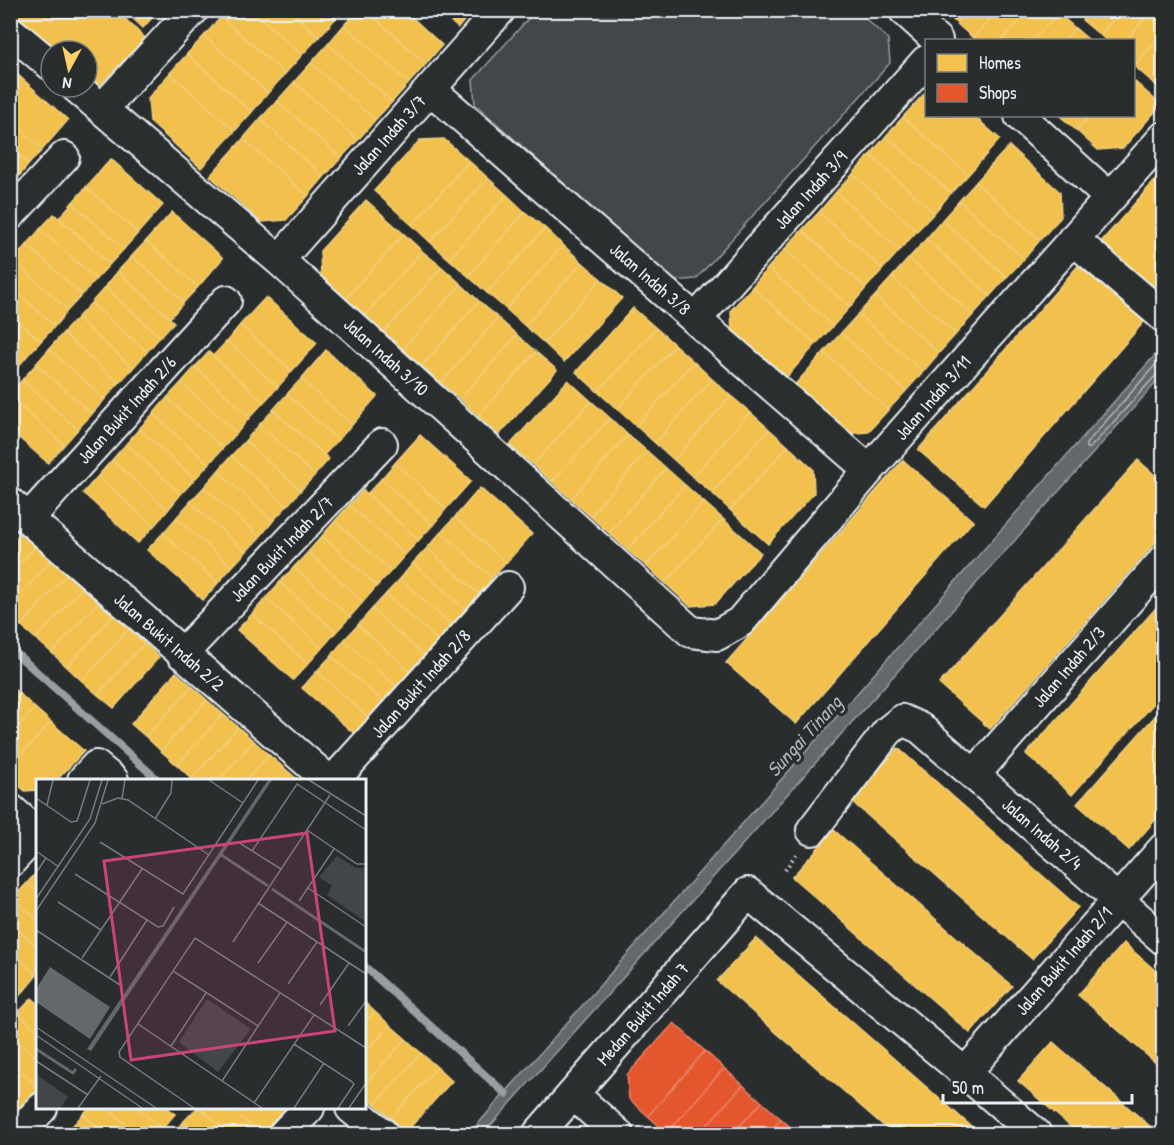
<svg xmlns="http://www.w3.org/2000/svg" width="1174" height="1145" viewBox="0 0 1174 1145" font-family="'Patrick Hand',sans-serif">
	<rect width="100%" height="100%" fill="#2a2d2e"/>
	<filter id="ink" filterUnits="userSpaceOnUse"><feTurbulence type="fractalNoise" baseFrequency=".0167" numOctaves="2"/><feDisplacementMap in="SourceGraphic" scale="12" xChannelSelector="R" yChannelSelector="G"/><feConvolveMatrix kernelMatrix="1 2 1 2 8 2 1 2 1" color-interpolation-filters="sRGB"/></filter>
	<g filter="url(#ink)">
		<path fill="#424648" stroke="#959ca0" stroke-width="1.5" d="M 535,11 L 857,11 L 888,39 L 890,63 L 696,279 L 672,281 L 475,104 L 473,80 Z"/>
		<path fill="#63686b" stroke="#989fa3" stroke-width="1.5" d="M 1163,346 L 1163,375 L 483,1134 L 469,1134 Z"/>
		<path fill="#f2c14e" stroke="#efcf81" stroke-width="1.5" d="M 10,10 L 116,10 L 145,38 L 93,92 L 87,86 L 87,51 L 51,52 L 10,14 Z
			M 124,10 L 159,10 L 143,28 Z
			M 227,10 L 252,10 L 302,55 L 285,74 L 221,17 Z
			M 252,10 L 290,10 L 319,37 L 302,55 Z
			M 290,10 L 328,10 L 336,18 L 319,37 Z
			M 358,10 L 366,10 L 426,64 L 409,83 L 344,25 Z
			M 366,10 L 404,10 L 442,45 L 426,64 Z
			M 438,10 L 473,10 L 458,28 Z
			M 943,10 L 967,10 L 956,23 Z
			M 967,10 L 998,10 L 973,38 L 956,23 Z
			M 998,10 L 1029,10 L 1002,40 L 976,40 L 973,38 Z
			M 1029,10 L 1055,10 L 1058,13 L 1033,40 L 1002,40 Z
			M 1091,10 L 1121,10 L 1100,35 L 1082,20 Z
			M 1121,10 L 1152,10 L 1126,40 L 1106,40 L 1100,35 Z
			M 1152,10 L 1164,10 L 1164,32 L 1134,66 L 1134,40 L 1126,40 Z
			M 1058,13 L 1075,28 L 1064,40 L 1033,40 Z
			M 221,17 L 285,74 L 268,93 L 204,36 Z
			M 344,25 L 409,83 L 392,102 L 328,44 Z
			M 1075,28 L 1089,40 L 1064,40 Z
			M 1164,32 L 1164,92 L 1134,66 Z
			M 204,36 L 268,93 L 252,112 L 187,54 Z
			M 328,44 L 392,102 L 375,120 L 311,63 Z
			M 187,54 L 252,112 L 235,131 L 170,73 Z
			M 311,63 L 375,120 L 358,140 L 294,82 Z
			M 170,73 L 235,131 L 201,168 L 150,122 L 148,98 Z
			M 17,74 L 68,120 L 43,149 L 10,120 L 10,82 Z
			M 1134,81 L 1161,105 L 1123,148 L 1098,150 L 1076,130 L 1090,116 L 1134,116 Z
			M 294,82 L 358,140 L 341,158 L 277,101 Z
			M 924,94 L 926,94 L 926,116 L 974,116 L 1000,139 L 968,175 L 903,117 Z
			M 277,101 L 341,158 L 324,177 L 260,119 Z
			M 1060,116 L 1090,116 L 1076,130 Z
			M 903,117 L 968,175 L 951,193 L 886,136 Z
			M 260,119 L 324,177 L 308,196 L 243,139 Z
			M 10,120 L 43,149 L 29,164 L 10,147 Z
			M 886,136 L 951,193 L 934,213 L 870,155 Z
			M 243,139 L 308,196 L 286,220 L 261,222 L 210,176 Z
			M 444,139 L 469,161 L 412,225 L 374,191 L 420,140 Z
			M 1009,146 L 1060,192 L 1061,217 L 1040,240 L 976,182 Z
			M 10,147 L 29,164 L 16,180 L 10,175 Z
			M 870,155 L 934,213 L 917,231 L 853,174 Z
			M 111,159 L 163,205 L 138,233 L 86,187 Z
			M 469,161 L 488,178 L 430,242 L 412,225 Z
			M 1164,170 L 1164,298 L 1100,243 Z
			M 853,174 L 917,231 L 900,250 L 836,192 Z
			M 488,178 L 507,195 L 449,259 L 430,242 Z
			M 976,182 L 1040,240 L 1024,259 L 959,201 Z
			M 86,187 L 138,233 L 124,249 L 72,203 Z
			M 836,192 L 900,250 L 883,269 L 819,212 Z
			M 507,195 L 525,212 L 468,276 L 449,259 Z
			M 366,200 L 404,234 L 346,298 L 321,276 L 320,251 Z
			M 959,201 L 1024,259 L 1007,277 L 942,220 Z
			M 72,203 L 124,249 L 110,264 L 59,218 Z
			M 172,212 L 223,258 L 198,287 L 146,241 Z
			M 525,212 L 545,228 L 487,293 L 468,276 Z
			M 819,212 L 883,269 L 866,288 L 802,230 Z
			M 54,214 L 110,264 L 96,279 L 40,229 Z
			M 942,220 L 1007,277 L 990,296 L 926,239 Z
			M 545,228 L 563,245 L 506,309 L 487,293 Z
			M 40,229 L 96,279 L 82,295 L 27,245 Z
			M 802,230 L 866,288 L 850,307 L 785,249 Z
			M 404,234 L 422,251 L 365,315 L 346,298 Z
			M 926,239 L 990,296 L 973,315 L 909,258 Z
			M 146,241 L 198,287 L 184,302 L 132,256 Z
			M 27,245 L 82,295 L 68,310 L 13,260 Z
			M 563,245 L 582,262 L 525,326 L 506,309 Z
			M 785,249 L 850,307 L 833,326 L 768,268 Z
			M 422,251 L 442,267 L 384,332 L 365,315 Z
			M 132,256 L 184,302 L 170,318 L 118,271 Z
			M 909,258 L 973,315 L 956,334 L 892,277 Z
			M 13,260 L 68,310 L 55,326 L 10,286 L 10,263 Z
			M 1083,260 L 1149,316 L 984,506 L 918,450 Z
			M 582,262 L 601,279 L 544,343 L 525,326 Z
			M 442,267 L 461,284 L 403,349 L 384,332 Z
			M 768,268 L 833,326 L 816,344 L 752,287 Z
			M 118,271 L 174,322 L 160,337 L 105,287 Z
			M 892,277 L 956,334 L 939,353 L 875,296 Z
			M 601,279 L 622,298 L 564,362 L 544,343 Z
			M 461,284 L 479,301 L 422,366 L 403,349 Z
			M 10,286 L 55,326 L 41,341 L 10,314 Z
			M 105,287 L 160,337 L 147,352 L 91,303 Z
			M 752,287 L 816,344 L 784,380 L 732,334 L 731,310 Z
			M 875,296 L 939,353 L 923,372 L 858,314 Z
			M 266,297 L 317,343 L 292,371 L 240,325 Z
			M 479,301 L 498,318 L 441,383 L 422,366 Z
			M 91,303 L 147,352 L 133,368 L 77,318 Z
			M 633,308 L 656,328 L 598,392 L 576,372 Z
			M 10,314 L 41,341 L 27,356 L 10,341 Z
			M 858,314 L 923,372 L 906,391 L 841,333 Z
			M 77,318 L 133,368 L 119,383 L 63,333 Z
			M 498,318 L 517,335 L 460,399 L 441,383 Z
			M 240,325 L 292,371 L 278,387 L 227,341 Z
			M 656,328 L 675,345 L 617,409 L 598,392 Z
			M 63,333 L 119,383 L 105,399 L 49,349 Z
			M 841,333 L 906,391 L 888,410 L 824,352 Z
			M 517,335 L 536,352 L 478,416 L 460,399 Z
			M 10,341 L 27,356 L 14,372 L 10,369 Z
			M 227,341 L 278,387 L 264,402 L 213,356 Z
			M 675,345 L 694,362 L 636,426 L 617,409 Z
			M 49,349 L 105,399 L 92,414 L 36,364 Z
			M 326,350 L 377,396 L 352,425 L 301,379 Z
			M 209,352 L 264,402 L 250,417 L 195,367 Z
			M 536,352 L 557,370 L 499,435 L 478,416 Z
			M 824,352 L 888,410 L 868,432 L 844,434 L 792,388 Z
			M 694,362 L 712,379 L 655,443 L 636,426 Z
			M 36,364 L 92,414 L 78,429 L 22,380 Z
			M 195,367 L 250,417 L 237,433 L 181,383 Z
			M 301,379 L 352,425 L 338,440 L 287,394 Z
			M 712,379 L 731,396 L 674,460 L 655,443 Z
			M 22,380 L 78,429 L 64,445 L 10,397 L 10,393 Z
			M 568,380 L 591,401 L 533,465 L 510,445 Z
			M 181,383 L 237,433 L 223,448 L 167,398 Z
			M 287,394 L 338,440 L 324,455 L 273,410 Z
			M 731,396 L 750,412 L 693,477 L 674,460 Z
			M 10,397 L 64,445 L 48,463 L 10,430 Z
			M 167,398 L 223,448 L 209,464 L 153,414 Z
			M 591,401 L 610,418 L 552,482 L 533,465 Z
			M 273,410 L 329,459 L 315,475 L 259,425 Z
			M 750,412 L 769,429 L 712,493 L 693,477 Z
			M 153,414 L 209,464 L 195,479 L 139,429 Z
			M 610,418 L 628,435 L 571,499 L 552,482 Z
			M 259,425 L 315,475 L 301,490 L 245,441 Z
			M 139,429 L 195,479 L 181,494 L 126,444 Z
			M 769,429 L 788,446 L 730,510 L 712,493 Z
			M 420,435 L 471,481 L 446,509 L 395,463 Z
			M 628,435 L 647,451 L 590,516 L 571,499 Z
			M 245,441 L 301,490 L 287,506 L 231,456 Z
			M 126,444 L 181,494 L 168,510 L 112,460 Z
			M 788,446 L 813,469 L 814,493 L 768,544 L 730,510 Z
			M 647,451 L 666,468 L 609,533 L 590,516 Z
			M 231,456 L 287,506 L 273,521 L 218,471 Z
			M 112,460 L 168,510 L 154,526 L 98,476 Z
			M 903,460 L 973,521 L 796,724 L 726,663 Z
			M 1138,460 L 1164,483 L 1164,533 L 990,729 L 939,684 Z
			M 395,463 L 446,509 L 433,525 L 381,479 Z
			M 666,468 L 685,485 L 627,550 L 609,533 Z
			M 218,471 L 273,521 L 260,537 L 204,487 Z
			M 98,476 L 154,526 L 138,543 L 83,493 Z
			M 381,479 L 433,525 L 419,540 L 367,494 Z
			M 685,485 L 704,502 L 646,566 L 627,550 Z
			M 204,487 L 260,537 L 246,552 L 190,502 Z
			M 480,488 L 532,534 L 506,563 L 455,517 Z
			M 363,490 L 419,540 L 405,555 L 349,505 Z
			M 190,502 L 246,552 L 232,567 L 176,518 Z
			M 704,502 L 723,519 L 665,583 L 646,566 Z
			M 349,505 L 405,555 L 391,571 L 335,521 Z
			M 455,517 L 506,563 L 492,578 L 441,532 Z
			M 176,518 L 232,567 L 218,583 L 163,533 Z
			M 723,519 L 761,553 L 715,604 L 690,606 L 665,583 Z
			M 335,521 L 391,571 L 377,586 L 322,536 Z
			M 441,532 L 492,578 L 479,594 L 427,548 Z
			M 21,533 L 36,546 L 10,575 L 10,544 Z
			M 163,533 L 218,583 L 203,600 L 147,550 Z
			M 322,536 L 377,586 L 363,602 L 308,552 Z
			M 36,546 L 51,560 L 10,606 L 10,575 Z
			M 427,548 L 483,597 L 469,613 L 413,563 Z
			M 308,552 L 363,602 L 350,617 L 294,567 Z
			M 51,560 L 67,574 L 21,626 L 10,616 L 10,606 Z
			M 413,563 L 469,613 L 455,628 L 400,579 Z
			M 294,567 L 350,617 L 336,632 L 280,582 Z
			M 67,574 L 82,588 L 36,639 L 21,626 Z
			M 400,579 L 455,628 L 442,644 L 386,594 Z
			M 280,582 L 336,632 L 322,648 L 266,598 Z
			M 82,588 L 98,602 L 52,653 L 36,639 Z
			M 386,594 L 442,644 L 428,659 L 372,609 Z
			M 266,598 L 322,648 L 308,664 L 252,614 Z
			M 1164,599 L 1164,692 L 1072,795 L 1026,754 Z
			M 98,602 L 113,615 L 67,667 L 52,653 Z
			M 372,609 L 428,659 L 414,675 L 358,625 Z
			M 252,614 L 308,664 L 293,680 L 237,630 Z
			M 113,615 L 129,629 L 82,681 L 67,667 Z
			M 358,625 L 414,675 L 400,690 L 344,640 Z
			M 129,629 L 144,643 L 98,695 L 82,681 Z
			M 344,640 L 400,690 L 387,705 L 331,656 Z
			M 144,643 L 159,657 L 114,708 L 98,695 Z
			M 331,656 L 387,705 L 372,721 L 317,671 Z
			M 317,671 L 372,721 L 358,737 L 302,688 Z
			M 176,672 L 192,686 L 146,737 L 131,724 Z
			M 10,686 L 20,694 L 10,705 Z
			M 192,686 L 207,700 L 161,751 L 146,737 Z
			M 20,694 L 35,708 L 10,736 L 10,705 Z
			M 207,700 L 223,714 L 177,765 L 161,751 Z
			M 1164,706 L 1164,810 L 1129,850 L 1077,804 Z
			M 35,708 L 51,722 L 10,767 L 10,736 Z
			M 223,714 L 238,727 L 192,779 L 177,765 Z
			M 51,722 L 84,751 L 57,780 L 38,780 L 38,790 L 25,791 L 10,778 L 10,767 Z
			M 238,727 L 254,741 L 219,780 L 194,780 L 192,779 Z
			M 254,741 L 269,755 L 246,780 L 219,780 Z
			M 898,748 L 1078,907 L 1032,959 L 851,801 Z
			M 269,755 L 297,779 L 297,780 L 246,780 Z
			M 834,830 L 1012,986 L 970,1033 L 792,877 Z
			M 38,871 L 38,892 L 27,883 Z
			M 27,883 L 38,892 L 38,920 L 13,898 Z
			M 13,898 L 38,920 L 38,947 L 10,923 L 10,901 Z
			M 10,923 L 38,947 L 37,975 L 10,951 Z
			M 756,938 L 980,1134 L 893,1134 L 717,981 Z
			M 1124,943 L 1164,978 L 1164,1070 L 1078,995 Z
			M 10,951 L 37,975 L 24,991 L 10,979 Z
			M 10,979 L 24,991 L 10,1005 Z
			M 32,998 L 38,1003 L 38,1031 L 18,1013 Z
			M 364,1002 L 375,1012 L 364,1023 Z
			M 375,1012 L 390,1025 L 364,1054 L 364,1023 Z
			M 18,1013 L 38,1031 L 38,1059 L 10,1035 L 10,1022 Z
			M 390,1025 L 406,1039 L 364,1085 L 364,1054 Z
			M 10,1035 L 38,1059 L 38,1086 L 10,1062 Z
			M 406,1039 L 421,1053 L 375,1104 L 364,1095 L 364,1085 Z
			M 1053,1042 L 1159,1134 L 1079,1134 L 1018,1081 Z
			M 421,1053 L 437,1067 L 391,1118 L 375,1104 Z
			M 10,1062 L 38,1086 L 38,1096 L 22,1113 L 10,1103 Z
			M 437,1067 L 452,1081 L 406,1132 L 391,1118 Z
			M 89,1108 L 107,1108 L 137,1134 L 105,1134 L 83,1114 Z
			M 107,1108 L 137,1108 L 162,1129 L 157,1134 L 137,1134 Z
			M 137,1108 L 168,1108 L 175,1114 L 162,1129 Z
			M 197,1108 L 200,1108 L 230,1134 L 199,1134 L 184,1121 Z
			M 200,1108 L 230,1108 L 261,1134 L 230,1134 Z
			M 230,1108 L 284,1108 L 287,1110 L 265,1134 L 261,1134 Z
			M 83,1114 L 105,1134 L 74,1134 L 69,1130 Z
			M 184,1121 L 199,1134 L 172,1134 Z"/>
		<path fill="#e4572e" stroke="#e5856b" stroke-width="1.5" d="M 674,1023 L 705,1051 L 648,1116 L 629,1099 L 627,1075 Z
			M 705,1051 L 724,1068 L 667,1133 L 648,1116 Z
			M 724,1068 L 743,1085 L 699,1134 L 669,1134 L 667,1133 Z
			M 743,1085 L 762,1102 L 732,1134 L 699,1134 Z
			M 762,1102 L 781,1119 L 767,1134 L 732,1134 Z
			M 781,1119 L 799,1134 L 767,1134 Z"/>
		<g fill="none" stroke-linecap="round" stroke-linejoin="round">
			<path stroke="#b3bac0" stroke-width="1.5" d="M 1164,355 L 1086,444 L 1086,448 L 1090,448 L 1157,374 L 1164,372"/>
			<path stroke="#989fa3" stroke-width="8" d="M 10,648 L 158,780
				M 364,966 L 506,1094"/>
			<defs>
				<path id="minor" d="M 904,10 L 937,40
					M 10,31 L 51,65
					M 76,87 L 279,260 L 691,632 L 717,635 L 740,622 L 869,470 L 1164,137
					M 430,89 L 869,470
					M 102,109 L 193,10
					M 1020,116 L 1110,198
					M 10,215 L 64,157
					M 1073,239 L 1164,317
					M 279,260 L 500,10
					M 696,319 L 926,61
					M 10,503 L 328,780
					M 28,519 L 226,301
					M 182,654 L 382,444
					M 974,775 L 1164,560
					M 83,780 L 96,766 L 113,780
					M 334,780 L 508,587
					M 10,809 L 37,833
					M 812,830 L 888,731 L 902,720 L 920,728 L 1164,940
					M 10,862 L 38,832
					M 965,1073 L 1164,848
					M 573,1094 L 618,1134
					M 351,1108 L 383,1134
					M 17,1134 L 42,1108
					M 284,1134 L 309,1108
					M 538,1134 L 748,893 L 965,1073 L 1036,1134"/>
			</defs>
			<use href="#minor" stroke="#e8f1f8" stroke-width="34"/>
			<path stroke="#e8f1f8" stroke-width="4" stroke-dasharray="1.5 4.5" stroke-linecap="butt" d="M 785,870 L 798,851"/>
			<use href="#minor" stroke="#2a2d2e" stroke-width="30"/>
		</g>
	</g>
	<g text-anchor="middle" stroke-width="6" stroke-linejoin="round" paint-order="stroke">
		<g font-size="18" fill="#e8f1f8" stroke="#2a2d2e">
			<text transform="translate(389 135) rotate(-48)" y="6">Jalan Indah 3/7</text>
			<text transform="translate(811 190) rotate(-48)" y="6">Jalan Indah 3/9</text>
			<text transform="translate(650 279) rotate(41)" y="6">Jalan Indah 3/8</text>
			<text transform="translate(386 357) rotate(42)" y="6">Jalan Indah 3/10</text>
			<text transform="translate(933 398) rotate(-49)" y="6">Jalan Indah 3/11</text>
			<text transform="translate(127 410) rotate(-48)" y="6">Jalan Bukit Indah 2/6</text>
			<text transform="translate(282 549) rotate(-46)" y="6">Jalan Bukit Indah 2/7</text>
			<text transform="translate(169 642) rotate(41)" y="6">Jalan Bukit Indah 2/2</text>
			<text transform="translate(1069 667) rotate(-49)" y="6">Jalan Indah 2/3</text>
			<text transform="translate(421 684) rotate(-48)" y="6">Jalan Bukit Indah 2/8</text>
			<text transform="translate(1042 834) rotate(41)" y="6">Jalan Indah 2/4</text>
			<text transform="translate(1064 961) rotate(-49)" y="6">Jalan Bukit Indah 2/1</text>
			<text transform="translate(643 1014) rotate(-49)" y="6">Medan Bukit Indah 7</text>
		</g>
		<g font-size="20" font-style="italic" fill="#acb3b9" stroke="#2a2d2e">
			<text transform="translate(804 736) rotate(-48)" y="7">Sungai Tinang</text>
		</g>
	</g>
	<g transform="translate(36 779)">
		<rect width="330" height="330" fill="#2a2d2e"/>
		<path d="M 301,77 L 320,89 L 330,89 L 330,143 L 291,116 L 296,107 L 283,98 ZM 171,220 L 215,250 L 182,293 L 143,263 ZM 0,295 L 32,318 L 24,329 L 0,329 Z" fill="#424648"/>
		<path d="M 232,1 L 236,1 L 55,272 L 51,270 ZM 14,188 L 74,228 L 54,260 L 0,223 L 0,210 Z" fill="#63686b"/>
		<path fill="none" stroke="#63686b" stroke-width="3" d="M 184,75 L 232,107M 236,110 L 330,173M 0,270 L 37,294 L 40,290"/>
		<path fill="none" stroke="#767b7f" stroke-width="1.5" d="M 173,1 L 207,24M 273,1 L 330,37M 0,19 L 35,43 L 41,42 L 54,1M 86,19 L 89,1M 66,25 L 82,19 L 92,21 L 173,76M 11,26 L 17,1M 119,40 L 135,14 L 136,1M 271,51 L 321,85 L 330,85M 64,63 L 147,115 L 222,1M 202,63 L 245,90M 0,72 L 23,88M 216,72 L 261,5 L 330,51M 0,94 L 10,79M 39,95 L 122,148 L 127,147 L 138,128M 272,109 L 330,148M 0,120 L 54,40 L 66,1M 263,122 L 298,70M 22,123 L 65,151M 222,124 L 330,195M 0,132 L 59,44 L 72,1M 0,151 L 84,206M 197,163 L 294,16M 46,179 L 106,90M 222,184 L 251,143M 137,192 L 222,247M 74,198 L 111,141M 252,205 L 281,163M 284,226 L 313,184M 102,245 L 226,329M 312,247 L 330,222M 0,248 L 120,329M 0,256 L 106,329M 258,265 L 315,302 L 318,305 L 302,329M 135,267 L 170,214M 0,282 L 52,316M 186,302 L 244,214M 218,324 L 278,236M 42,329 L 65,297M 158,329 L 84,278 L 83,273 L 159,159 L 330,269M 258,329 L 288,284M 313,329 L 330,304"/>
		<path fill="#ca437a" fill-opacity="0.15" stroke="#ca437a" stroke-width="3" d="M 271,54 L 299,252 L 95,281 L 68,82 Z"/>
		<rect width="330" height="330" fill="none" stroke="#e8f1f8" stroke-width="3"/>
	</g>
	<rect width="1174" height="1145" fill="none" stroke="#2a2d2e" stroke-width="36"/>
	<rect x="18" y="18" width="1138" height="1109" fill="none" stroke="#e8f1f8" stroke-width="2" filter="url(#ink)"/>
	<rect x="925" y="39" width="210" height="78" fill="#2a2d2e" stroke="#767b7f" stroke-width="1.5"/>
	<rect x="937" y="54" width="30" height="18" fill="#f2c14e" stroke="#767b7f" stroke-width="1.5"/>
	<text x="979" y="69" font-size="18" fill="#e8f1f8">Homes</text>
	<rect x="937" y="84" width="30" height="18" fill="#e4572e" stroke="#767b7f" stroke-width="1.5"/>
	<text x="979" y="99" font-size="18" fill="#e8f1f8">Shops</text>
	<g transform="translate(69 69) rotate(188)"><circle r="28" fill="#2a2d2e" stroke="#767b7f" stroke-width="1.5"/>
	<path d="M0-4.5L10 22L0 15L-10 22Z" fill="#ffd166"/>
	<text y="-9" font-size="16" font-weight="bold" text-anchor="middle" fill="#e8f1f8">N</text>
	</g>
	<path d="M943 1094v9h189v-9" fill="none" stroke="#e8f1f8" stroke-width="3"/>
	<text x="952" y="1094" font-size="18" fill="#e8f1f8" stroke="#2a2d2e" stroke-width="4.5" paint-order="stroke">50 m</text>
</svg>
